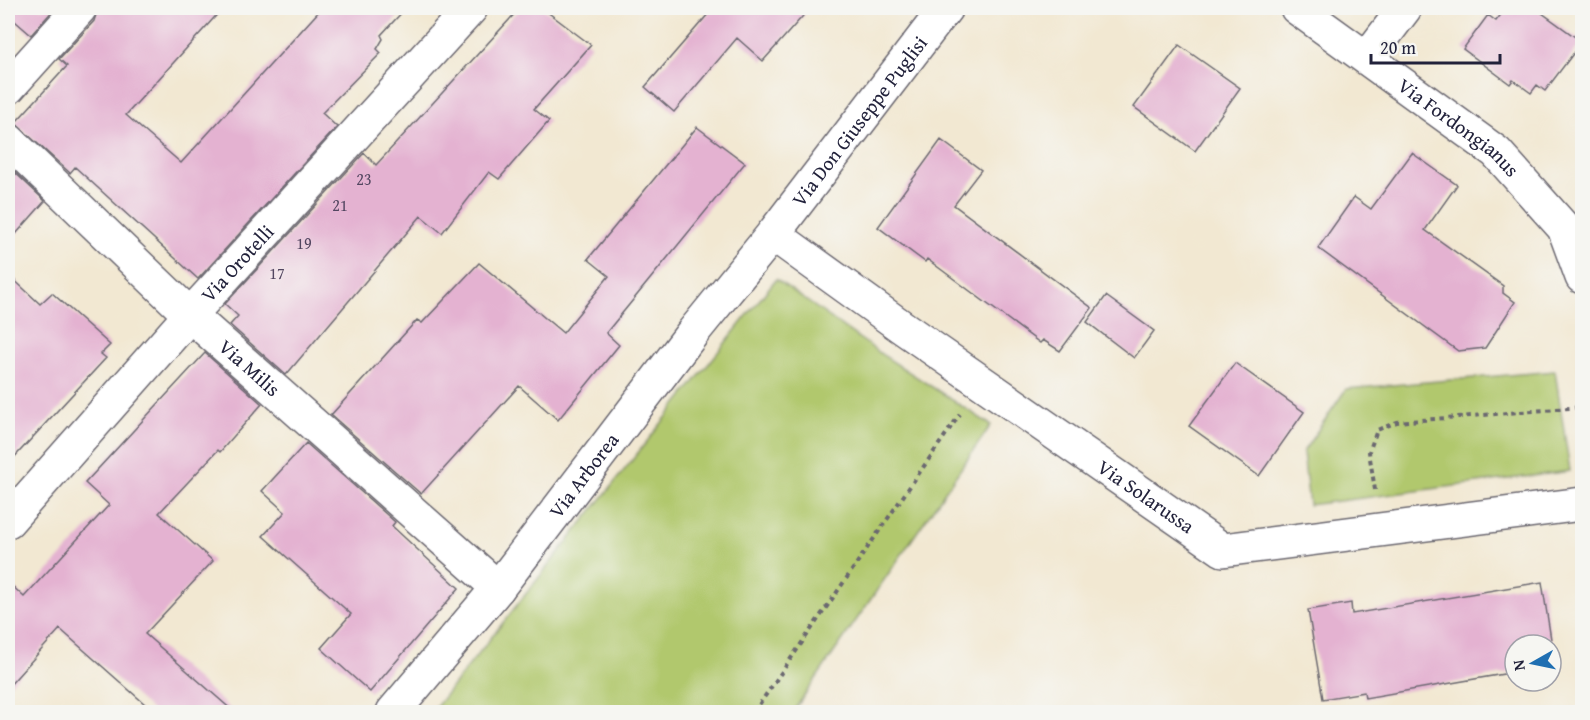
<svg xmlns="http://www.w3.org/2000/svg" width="1590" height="720" viewBox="0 0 1590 720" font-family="'Gentium Book Plus',serif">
	<rect width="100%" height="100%" fill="#f6f6f2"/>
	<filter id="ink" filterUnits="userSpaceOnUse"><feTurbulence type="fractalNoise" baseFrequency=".0167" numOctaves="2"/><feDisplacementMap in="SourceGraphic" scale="12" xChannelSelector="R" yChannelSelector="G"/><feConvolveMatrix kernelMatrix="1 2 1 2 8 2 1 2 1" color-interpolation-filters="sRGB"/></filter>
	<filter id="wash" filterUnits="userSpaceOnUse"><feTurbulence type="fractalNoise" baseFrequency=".008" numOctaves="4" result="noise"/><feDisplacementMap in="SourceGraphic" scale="24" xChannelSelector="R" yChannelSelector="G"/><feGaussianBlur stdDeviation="1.35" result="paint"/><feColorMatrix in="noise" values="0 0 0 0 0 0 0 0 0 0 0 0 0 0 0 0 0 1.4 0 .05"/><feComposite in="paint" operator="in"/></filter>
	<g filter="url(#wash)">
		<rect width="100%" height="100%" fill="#f2e8d2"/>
		<path fill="#b1c86d" stroke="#6a7554" stroke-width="1.5" d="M 776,279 L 884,356 L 991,425 L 793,712 L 432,712 Z
			M 1555,371 L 1570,471 L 1309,505 L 1303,452 L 1346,389 Z"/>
		<g id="blocks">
			<path fill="#e4b2d1" d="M 8,8 L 55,8 L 31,35 L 8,15 Z
				M 98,8 L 223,8 L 126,115 L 181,163 L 322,8 L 406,8 L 381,35 L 383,39 L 377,49 L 381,53 L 322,113 L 337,127 L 198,279 L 75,167 L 70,173 L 15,123 L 67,66 L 59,59 L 94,21 Z
				M 520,8 L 542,8 L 591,45 L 534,109 L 549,121 L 499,179 L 489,172 L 442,233 L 421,216 L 286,375 L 230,325 L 238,316 L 225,304 L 364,153 L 376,165 Z
				M 703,8 L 810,8 L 763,61 L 737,38 L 674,112 L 645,87 L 709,13 Z
				M 1506,8 L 1535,8 L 1582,42 L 1545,91 L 1537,85 L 1531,93 L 1513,80 L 1510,84 L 1463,49 L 1488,15 L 1496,21 Z
				M 1179,45 L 1240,88 L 1195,151 L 1134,107 Z
				M 697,127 L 745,163 L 606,333 L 619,345 L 558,420 L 519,386 L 421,494 L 331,415 L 417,320 L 422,323 L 479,263 L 563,333 L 609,276 L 588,259 Z
				M 941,140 L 981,170 L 954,205 L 1092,308 L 1060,351 L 1043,340 L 1040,343 L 927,259 L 925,262 L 878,227 Z
				M 1412,153 L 1457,185 L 1425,230 L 1503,286 L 1503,293 L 1515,302 L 1485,348 L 1458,351 L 1318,248 L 1354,197 L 1371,209 Z
				M 8,166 L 45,201 L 8,243 Z
				M 8,274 L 40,304 L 52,293 L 110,345 L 101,354 L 106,358 L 8,464 Z
				M 1106,296 L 1154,331 L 1134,358 L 1087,322 Z
				M 205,353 L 262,404 L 220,452 L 218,450 L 159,513 L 213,561 L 145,634 L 234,712 L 154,712 L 60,629 L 8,687 L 8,582 L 24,597 L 109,505 L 85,483 Z
				M 1235,363 L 1304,412 L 1259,476 L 1189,426 Z
				M 306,443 L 395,522 L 392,526 L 459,588 L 370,692 L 321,648 L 351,614 L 263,536 L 285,512 L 262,491 Z
				M 1542,582 L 1555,665 L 1551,666 L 1551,645 L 1515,645 L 1515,672 L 1365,698 L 1364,692 L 1323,699 L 1308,610 L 1351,603 L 1352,614 Z"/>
		</g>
	</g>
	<g filter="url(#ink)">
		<use href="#blocks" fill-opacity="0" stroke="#6b6770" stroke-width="1.5"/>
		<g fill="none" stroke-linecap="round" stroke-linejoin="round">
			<defs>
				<g id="minor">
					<path id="s1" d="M 1297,8 L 1496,152 L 1564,228 L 1582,277"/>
					<path d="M 1367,58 L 1405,8"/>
					<path d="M 8,88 L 80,8"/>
					<path id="s2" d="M 8,140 L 190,315 L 498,588"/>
					<path id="s3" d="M 773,234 L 902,327 L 1223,550 L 1582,504"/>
					<path id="s4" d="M 8,521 L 190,315 L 471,8"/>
					<path id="s5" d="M 393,712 L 498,588 L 694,331 L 773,234 L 946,8"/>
				</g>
			</defs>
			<use href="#minor" stroke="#6b6770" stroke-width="36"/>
			<path stroke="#6b6770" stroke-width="4" stroke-dasharray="4.5 4.5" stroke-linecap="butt" d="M 1375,490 L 1369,452 L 1377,430 L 1397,422 L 1582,407
				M 754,712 L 960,414
				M 1202,712 L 1204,706"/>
			<use href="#minor" stroke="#fff" stroke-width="33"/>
		</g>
	</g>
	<g text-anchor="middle" stroke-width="5" stroke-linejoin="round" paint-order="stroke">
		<g font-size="16" fill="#524660">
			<text x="364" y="185">23</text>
			<text x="340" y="211">21</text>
			<text x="304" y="249">19</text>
			<text x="277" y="279">17</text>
		</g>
		<g font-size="20" fill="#22223b" stroke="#f6f6f2">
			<text dy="7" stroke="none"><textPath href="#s5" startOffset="753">Via Don Giuseppe Puglisi</textPath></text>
			<text dy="7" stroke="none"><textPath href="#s1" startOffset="201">Via Fordongianus</textPath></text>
			<text dy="7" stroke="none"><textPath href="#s4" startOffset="345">Via Orotelli</textPath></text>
			<text dy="7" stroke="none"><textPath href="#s2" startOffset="332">Via Milis</textPath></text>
			<text dy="7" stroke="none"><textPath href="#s5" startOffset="304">Via Arborea</textPath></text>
			<text dy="7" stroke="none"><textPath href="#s3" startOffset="456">Via Solarussa</textPath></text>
		</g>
	</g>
	<rect width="1590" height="720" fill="none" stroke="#f6f6f2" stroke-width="30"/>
	<g transform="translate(1533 663) rotate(261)"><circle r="28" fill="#f6f6f2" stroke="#a1a1a9" stroke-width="1.5"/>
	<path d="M0-4.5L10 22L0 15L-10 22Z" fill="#1f6fb2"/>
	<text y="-9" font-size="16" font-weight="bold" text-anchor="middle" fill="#22223b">N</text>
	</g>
	<path d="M1371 54v9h129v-9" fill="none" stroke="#22223b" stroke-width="3"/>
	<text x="1380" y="54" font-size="18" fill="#22223b" stroke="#f6f6f2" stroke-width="4.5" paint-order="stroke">20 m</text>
</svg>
